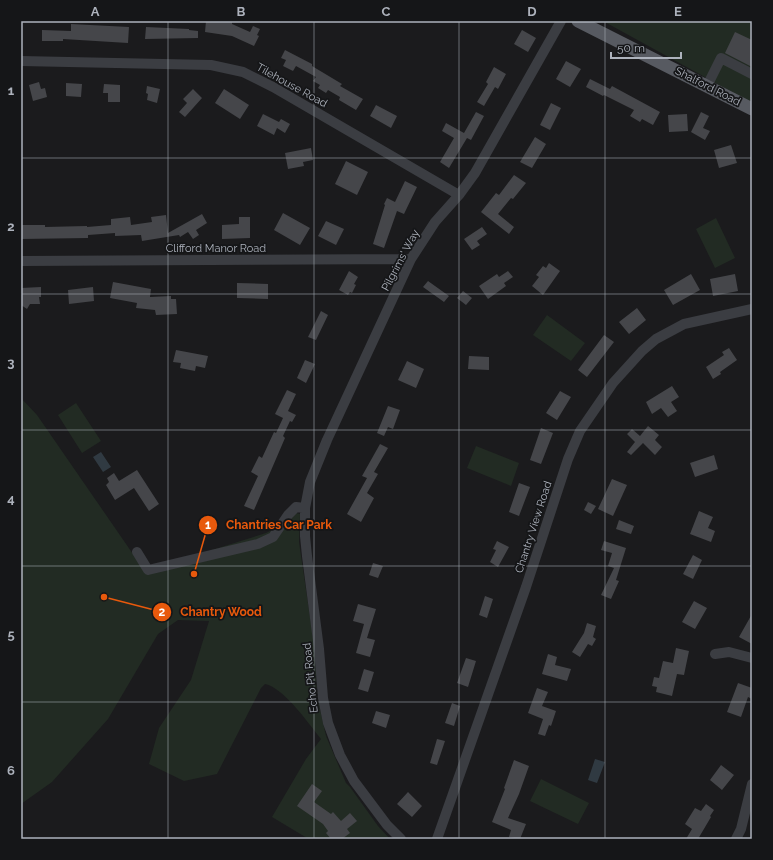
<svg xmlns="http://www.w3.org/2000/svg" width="773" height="860" viewBox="0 0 773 860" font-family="Raleway,sans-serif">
	<rect width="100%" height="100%" fill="#1b1b1d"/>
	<path fill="#222b23" d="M 603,21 L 752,21 L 752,103 Z
		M 716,218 L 735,258 L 715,268 L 696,229 Z
		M 547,315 L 585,343 L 571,361 L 533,335 Z
		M 21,398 L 37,415 L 144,570 L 148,570 L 266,533 L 276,528 L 293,512 L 300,514 L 299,542 L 315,651 L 317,696 L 326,736 L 346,783 L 350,787 L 378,826 L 390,839 L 307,839 L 307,838 L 272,817 L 306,759 L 321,739 C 308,723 284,688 265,684 L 261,688 L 217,774 L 184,781 L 149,764 L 159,728 L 191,680 L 209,621 L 178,620 L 158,634 L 108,719 L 52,782 L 21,804 Z
		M 76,403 L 101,441 L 82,453 L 58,415 Z
		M 476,446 L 519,463 L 511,486 L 467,468 Z
		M 541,779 L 589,803 L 578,824 L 530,801 Z"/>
	<path fill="#303a42" d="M 101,452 L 111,467 L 103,472 L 93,457 Z
		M 595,759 L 605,762 L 597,783 L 588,780 Z"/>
	<path fill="#45464a" d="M 206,21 L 225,21 L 232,22 L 232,24 L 250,32 L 253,26 L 260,29 L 257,35 L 259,36 L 254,46 L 232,36 L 205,32 Z
		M 71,24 L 129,27 L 128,43 L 63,39 L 63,41 L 42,41 L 42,30 L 71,31 Z
		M 146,27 L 189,29 L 189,30 L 198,31 L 198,38 L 145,39 Z
		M 522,30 L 536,38 L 528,52 L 514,44 Z
		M 735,32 L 752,40 L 752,67 L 725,53 Z
		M 285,50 L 312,64 L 312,66 L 342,84 L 340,86 L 363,99 L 356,110 L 339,100 L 340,97 L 328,90 L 326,93 L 318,88 L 320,85 L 313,81 L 316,77 L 296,66 L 293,71 L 283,66 L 286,60 L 281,58 Z
		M 566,61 L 581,69 L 570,87 L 556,79 Z
		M 494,67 L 506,74 L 498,89 L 495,87 L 484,106 L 477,102 L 488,84 L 486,82 Z
		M 590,79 L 610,89 L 612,86 L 660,112 L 653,125 L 642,119 L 640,122 L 630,116 L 634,110 L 604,95 L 603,96 L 586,87 Z
		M 39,82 L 41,89 L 45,88 L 47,97 L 33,101 L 29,85 Z
		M 66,83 L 82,84 L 81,97 L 66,96 Z
		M 104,84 L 120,85 L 120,102 L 108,102 L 108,93 L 103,93 Z
		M 147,86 L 160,89 L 157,103 L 147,100 L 148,94 L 146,93 Z
		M 193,89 L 202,98 L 185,117 L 179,112 L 187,103 L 183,99 Z
		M 224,89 L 249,105 L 240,119 L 215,103 Z
		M 551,103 L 561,108 L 550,130 L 540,125 Z
		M 376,105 L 397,116 L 391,128 L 370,116 Z
		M 476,112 L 484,116 L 471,140 L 467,138 L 449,168 L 440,162 L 454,138 L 442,131 L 446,123 L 464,133 Z
		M 701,112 L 709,116 L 703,128 L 710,131 L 705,140 L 691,132 Z
		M 263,114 L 279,122 L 281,119 L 290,124 L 285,133 L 277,128 L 274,135 L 257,126 Z
		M 687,114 L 688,131 L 669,132 L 668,115 Z
		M 535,137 L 546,144 L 532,168 L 520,162 Z
		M 731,145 L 737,163 L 719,168 L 714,150 Z
		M 311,148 L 313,160 L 303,162 L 304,166 L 288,169 L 285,153 Z
		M 346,161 L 368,172 L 357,195 L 335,184 Z
		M 514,175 L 526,183 L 513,199 L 511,198 L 498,214 L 514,227 L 509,234 L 481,212 L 496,193 L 499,195 Z
		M 405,181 L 417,187 L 404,214 L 397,211 L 384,248 L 373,244 L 385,205 L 384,204 L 387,198 L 395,202 Z
		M 283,213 L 310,228 L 300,245 L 274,230 Z
		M 202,214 L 207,223 L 196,230 L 199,235 L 193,239 L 188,232 L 180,237 L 179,235 L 142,241 L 141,235 L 115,236 L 115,233 L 88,235 L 88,238 L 21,239 L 21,225 L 45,225 L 45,227 L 87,226 L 87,227 L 111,225 L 111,219 L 130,217 L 131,225 L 152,222 L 151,217 L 166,215 L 168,233 Z
		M 239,217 L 250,217 L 250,238 L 222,239 L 222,225 L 239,224 Z
		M 326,221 L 344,229 L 336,245 L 318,236 Z
		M 482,227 L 487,234 L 477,241 L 480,245 L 472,250 L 464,239 Z
		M 549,263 L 560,271 L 543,295 L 532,286 L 539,277 L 536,275 L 543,266 L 546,268 Z
		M 349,271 L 358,277 L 354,284 L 356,285 L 352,293 L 350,292 L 348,295 L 339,290 Z
		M 508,271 L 513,277 L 504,283 L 506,286 L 488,299 L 479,286 L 497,274 L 499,277 Z
		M 691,274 L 700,290 L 673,305 L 664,290 Z
		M 735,274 L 738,291 L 713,296 L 710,279 Z
		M 428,281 L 449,296 L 444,302 L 423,287 Z
		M 113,282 L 151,289 L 150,297 L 171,296 L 171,299 L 176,299 L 177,314 L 156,315 L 155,310 L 136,308 L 137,303 L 110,298 Z
		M 237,283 L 268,284 L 268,299 L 237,298 Z
		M 41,287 L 41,297 L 39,297 L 40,304 L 30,304 L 27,309 L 21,305 L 21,288 Z
		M 93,287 L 94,301 L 69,304 L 68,290 Z
		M 463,291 L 472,298 L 466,305 L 457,298 Z
		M 637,308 L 646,320 L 629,334 L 619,322 Z
		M 321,311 L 328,315 L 316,340 L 308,337 Z
		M 604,335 L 614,342 L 587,377 L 578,370 Z
		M 729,348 L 737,360 L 720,372 L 721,374 L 713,379 L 706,367 L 724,355 L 722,352 Z
		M 176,350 L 208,356 L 205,368 L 196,366 L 195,371 L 180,368 L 181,363 L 173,362 Z
		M 469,356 L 489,357 L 489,370 L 468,369 Z
		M 305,360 L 315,364 L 306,383 L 297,378 Z
		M 407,361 L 424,369 L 416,388 L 398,380 Z
		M 672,386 L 679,397 L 671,402 L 677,411 L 668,417 L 661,408 L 652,414 L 646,402 Z
		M 287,390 L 296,394 L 288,411 L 296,415 L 292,422 L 290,421 L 283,436 L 285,438 L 254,510 L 244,506 L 258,476 L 251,472 L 259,456 L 262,458 L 274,432 L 276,433 L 283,418 L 275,414 Z
		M 560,391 L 571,397 L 557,420 L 546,413 Z
		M 388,406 L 400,410 L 393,429 L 388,427 L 384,436 L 377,433 Z
		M 648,426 L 659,435 L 655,440 L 662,447 L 655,455 L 643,443 L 631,455 L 627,452 L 635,442 L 627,434 L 632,429 L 640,436 Z
		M 541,428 L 553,433 L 541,464 L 530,460 Z
		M 380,444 L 388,448 L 374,472 L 378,474 L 367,493 L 374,498 L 361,522 L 347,514 L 367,478 L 362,476 Z
		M 714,455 L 718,469 L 695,477 L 690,463 Z
		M 137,470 L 159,504 L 149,511 L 134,488 L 115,500 L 106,485 L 109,482 L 107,478 L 114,473 L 119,481 Z
		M 612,479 L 627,485 L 613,516 L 598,509 Z
		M 519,483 L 530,487 L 519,516 L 509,512 Z
		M 588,502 L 596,506 L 591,514 L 584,510 Z
		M 699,511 L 713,517 L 708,528 L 715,531 L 711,542 L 690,534 Z
		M 619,520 L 634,526 L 631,534 L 616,529 Z
		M 497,541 L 509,547 L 498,567 L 490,562 L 496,550 L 493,549 Z
		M 604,541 L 626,548 L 616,580 L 619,581 L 611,599 L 601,595 L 614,568 L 608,566 L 612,553 L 601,550 Z
		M 693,555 L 702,560 L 693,579 L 683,574 Z
		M 373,563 L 383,566 L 378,578 L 369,575 Z
		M 485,596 L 493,599 L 487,618 L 479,615 Z
		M 694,601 L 707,608 L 695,629 L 682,622 Z
		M 358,604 L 376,609 L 367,638 L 375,640 L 370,657 L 356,653 L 364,624 L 353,621 Z
		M 752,614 L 752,644 L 739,637 Z
		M 587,623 L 596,626 L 593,637 L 596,639 L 592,646 L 588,644 L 580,657 L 572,652 L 584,633 Z
		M 676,648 L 689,651 L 684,675 L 677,674 L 672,696 L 656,692 L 657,687 L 652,686 L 654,677 L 659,678 L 663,661 L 673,663 Z
		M 548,654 L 557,657 L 555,665 L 571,669 L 567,681 L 542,674 Z
		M 466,658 L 476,661 L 468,687 L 457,683 Z
		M 364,669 L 374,672 L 368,692 L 358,689 Z
		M 738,683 L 752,688 L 752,699 L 748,697 L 741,717 L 727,712 Z
		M 537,688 L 548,692 L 542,706 L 556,711 L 551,726 L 549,725 L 545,736 L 538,734 L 543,719 L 528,713 Z
		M 452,703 L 460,706 L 454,726 L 445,723 Z
		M 376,711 L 390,715 L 386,728 L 372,723 Z
		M 437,739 L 445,741 L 437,765 L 430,763 Z
		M 514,760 L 529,766 L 519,794 L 508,818 L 526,824 L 520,839 L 509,837 L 511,830 L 492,822 L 505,789 L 504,788 Z
		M 721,765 L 734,775 L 722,790 L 710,780 Z
		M 312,784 L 322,791 L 314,802 L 331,814 L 333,812 L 341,821 L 350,813 L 357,821 L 347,829 L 350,833 L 342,839 L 331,839 L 326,833 L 328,831 L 323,824 L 297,806 Z
		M 408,792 L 422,806 L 412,817 L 397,804 Z
		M 706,804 L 714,810 L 710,816 L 711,817 L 698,839 L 686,839 L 692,829 L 685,824 L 695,808 L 701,811 Z"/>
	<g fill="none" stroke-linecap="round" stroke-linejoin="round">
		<path stroke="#3b3d42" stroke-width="10" d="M 21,61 L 211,65 L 243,72 L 273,87 L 459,195
			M 707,86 L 721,58 L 752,74
			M 21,261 L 411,259
			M 137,552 L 148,570 L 258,544 L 273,537 L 288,515 L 296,507 L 305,508
			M 715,654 L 729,652 L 752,658
			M 401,839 L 387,825 L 354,781 L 340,755 L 328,723 L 323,698 L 319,649 L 307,556 L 305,536 L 305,508 L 310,482 L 327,440 L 411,259 L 435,222 L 459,195 L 475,173 L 561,21
			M 437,839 L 526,587 L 568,459 L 580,431 L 613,383 L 642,351 L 656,339 L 684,324 L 752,309
			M 736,839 L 741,829 L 752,784"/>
		<path stroke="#575a61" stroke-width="13" d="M 578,21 L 752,109"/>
	</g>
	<path fill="none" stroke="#adb2bc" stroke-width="1" stroke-opacity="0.55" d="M 168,21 L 168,839M 314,21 L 314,839M 459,21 L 459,839M 605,21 L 605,839M 21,158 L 752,158M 21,294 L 752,294M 21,430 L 752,430M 21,566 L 752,566M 21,702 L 752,702"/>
	<g text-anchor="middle" stroke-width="3.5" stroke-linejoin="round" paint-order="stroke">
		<g font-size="11" fill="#adb2bc" stroke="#151618">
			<text transform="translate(292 85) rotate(29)" y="4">Tilehouse Road</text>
			<text transform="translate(708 86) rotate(27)" y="4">Shalford Road</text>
			<text x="216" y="252">Clifford Manor Road</text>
			<text transform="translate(400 260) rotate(-62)" y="4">Pilgrims' Way</text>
			<text transform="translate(533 527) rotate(-72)" y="4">Chantry View Road</text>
			<text transform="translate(310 678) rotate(-96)" y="4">Echo Pit Road</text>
		</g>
	</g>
	<path fill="none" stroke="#e8590c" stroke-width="1.5" d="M194 574L208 525M104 597L162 612"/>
	<g fill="#e8590c" stroke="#151618" stroke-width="1.5">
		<circle cx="194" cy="574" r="4"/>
		<circle cx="104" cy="597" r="4"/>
		<circle cx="208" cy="525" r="10"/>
		<circle cx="162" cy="612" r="10"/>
	</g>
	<g font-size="12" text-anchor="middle" font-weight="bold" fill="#fff">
		<text x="208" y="529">1</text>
		<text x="162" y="616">2</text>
	</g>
	<g font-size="12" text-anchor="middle" font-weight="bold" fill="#e8590c" stroke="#151618" stroke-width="3.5" stroke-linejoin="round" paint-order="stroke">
		<text x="279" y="529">Chantries Car Park</text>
		<text x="221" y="616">Chantry Wood</text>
	</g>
	<rect width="773" height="860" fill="none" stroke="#151618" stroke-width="44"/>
	<path d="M611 52v6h70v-6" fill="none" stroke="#adb2bc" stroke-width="2"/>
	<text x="617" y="52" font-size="12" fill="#adb2bc" stroke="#151618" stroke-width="3" paint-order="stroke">50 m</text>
	<rect x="22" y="22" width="729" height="816" fill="none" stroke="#adb2bc" stroke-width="1.5"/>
	<g font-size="13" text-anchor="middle" font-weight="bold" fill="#adb2bc">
		<text x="95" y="16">A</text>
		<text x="241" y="16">B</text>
		<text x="386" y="16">C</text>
		<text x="532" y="16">D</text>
		<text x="678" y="16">E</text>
		<text x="11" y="95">1</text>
		<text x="11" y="231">2</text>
		<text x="11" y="367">3</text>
		<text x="11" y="503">4</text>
		<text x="11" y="639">5</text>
		<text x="11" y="775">6</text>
	</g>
</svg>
